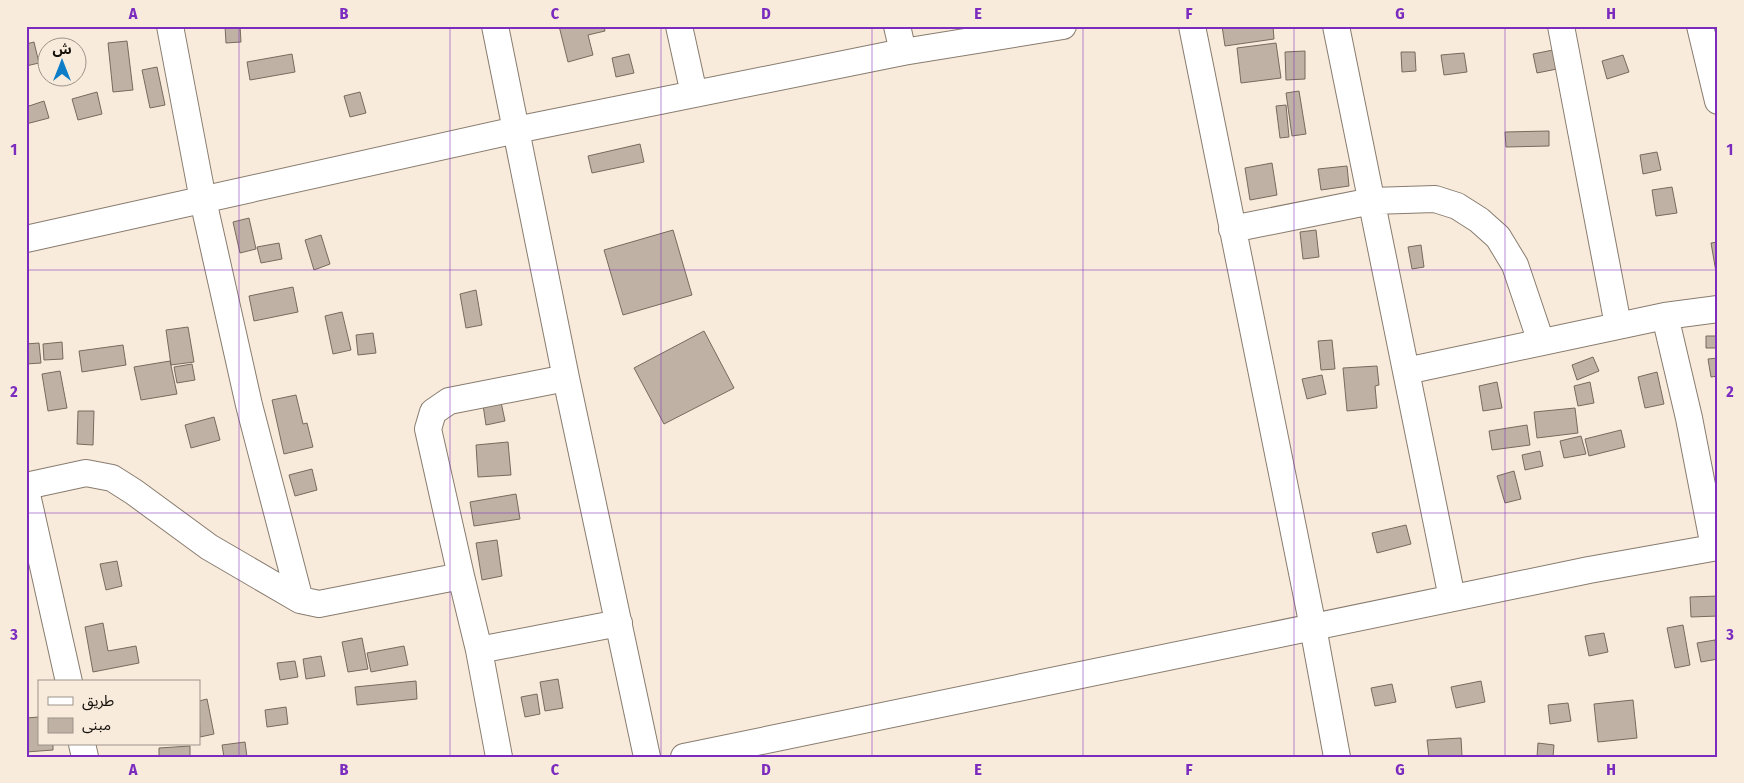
<svg xmlns="http://www.w3.org/2000/svg" width="1744" height="783" viewBox="0 0 1744 783" font-family="'Fira Sans Condensed','Noto Sans Arabic',sans-serif">
	<rect width="100%" height="100%" fill="#f8ebdc"/>
	<path fill="#bfb2a4" stroke="#776b5e" d="M 225,26 L 240,26 L 241,42 L 226,43 Z
		M 559,26 L 604,26 L 605,31 L 588,35 L 593,55 L 568,62 Z
		M 1222,26 L 1273,26 L 1274,39 L 1225,46 Z
		M 127,41 L 133,90 L 113,92 L 108,43 Z
		M 34,42 L 39,63 L 26,66 L 26,44 Z
		M 1276,43 L 1281,78 L 1241,83 L 1237,48 Z
		M 1553,50 L 1557,69 L 1537,73 L 1533,54 Z
		M 1305,51 L 1305,79 L 1286,80 L 1285,52 Z
		M 1401,52 L 1415,52 L 1416,71 L 1402,72 Z
		M 1464,53 L 1467,72 L 1444,75 L 1441,55 Z
		M 292,54 L 295,72 L 250,80 L 247,62 Z
		M 629,54 L 634,73 L 616,77 L 612,58 Z
		M 1623,55 L 1629,72 L 1607,79 L 1602,61 Z
		M 157,67 L 165,105 L 150,108 L 142,70 Z
		M 1299,91 L 1306,134 L 1292,136 L 1286,93 Z
		M 97,92 L 102,114 L 78,120 L 72,99 Z
		M 360,92 L 366,113 L 350,117 L 344,96 Z
		M 26,97 L 29,106 L 44,101 L 49,118 L 26,124 Z
		M 1286,105 L 1289,137 L 1280,138 L 1276,106 Z
		M 1549,131 L 1549,146 L 1506,147 L 1505,132 Z
		M 640,144 L 644,162 L 592,173 L 588,156 Z
		M 1657,152 L 1661,170 L 1643,174 L 1640,155 Z
		M 1272,163 L 1277,195 L 1250,200 L 1245,168 Z
		M 1347,166 L 1349,186 L 1321,190 L 1318,169 Z
		M 1672,187 L 1677,213 L 1656,216 L 1652,190 Z
		M 249,218 L 256,249 L 240,253 L 233,222 Z
		M 673,230 L 692,295 L 623,315 L 604,250 Z
		M 1316,230 L 1319,257 L 1303,259 L 1300,232 Z
		M 321,235 L 330,264 L 314,270 L 305,240 Z
		M 1718,242 L 1718,272 L 1716,272 L 1711,243 Z
		M 279,243 L 282,259 L 261,263 L 257,247 Z
		M 1421,245 L 1424,267 L 1412,269 L 1408,247 Z
		M 293,287 L 298,312 L 254,321 L 249,296 Z
		M 476,290 L 482,325 L 466,328 L 460,294 Z
		M 342,312 L 351,350 L 333,354 L 325,316 Z
		M 188,327 L 194,362 L 171,365 L 166,330 Z
		M 704,331 L 734,388 L 664,424 L 634,368 Z
		M 373,333 L 376,353 L 358,355 L 356,335 Z
		M 1706,336 L 1718,336 L 1718,348 L 1706,348 Z
		M 1332,340 L 1335,369 L 1321,370 L 1318,341 Z
		M 62,342 L 63,359 L 44,360 L 43,344 Z
		M 39,343 L 41,363 L 26,364 L 26,344 Z
		M 123,345 L 126,365 L 82,372 L 79,351 Z
		M 1593,357 L 1599,371 L 1577,380 L 1572,365 Z
		M 1718,358 L 1718,376 L 1711,377 L 1708,359 Z
		M 170,361 L 177,394 L 141,400 L 134,367 Z
		M 192,364 L 195,380 L 177,383 L 174,367 Z
		M 1377,366 L 1379,385 L 1375,386 L 1377,408 L 1347,411 L 1343,368 Z
		M 60,371 L 67,408 L 48,411 L 42,374 Z
		M 1657,372 L 1664,404 L 1645,408 L 1638,377 Z
		M 1322,375 L 1326,394 L 1307,399 L 1302,379 Z
		M 1497,382 L 1502,408 L 1483,411 L 1479,386 Z
		M 1590,382 L 1594,403 L 1578,406 L 1574,386 Z
		M 296,395 L 303,424 L 307,423 L 313,447 L 284,454 L 272,400 Z
		M 501,402 L 505,421 L 486,425 L 483,405 Z
		M 1575,408 L 1578,433 L 1537,438 L 1534,412 Z
		M 78,411 L 94,411 L 93,445 L 77,444 Z
		M 214,417 L 220,440 L 191,448 L 185,425 Z
		M 1527,425 L 1530,445 L 1492,450 L 1489,431 Z
		M 1621,430 L 1625,447 L 1589,456 L 1585,439 Z
		M 1581,436 L 1586,454 L 1564,458 L 1560,441 Z
		M 508,442 L 511,475 L 478,477 L 476,445 Z
		M 1540,451 L 1543,466 L 1525,470 L 1522,455 Z
		M 312,469 L 317,490 L 295,496 L 289,475 Z
		M 1514,471 L 1521,499 L 1505,503 L 1497,476 Z
		M 516,494 L 520,519 L 474,526 L 470,502 Z
		M 1406,525 L 1411,544 L 1377,553 L 1372,533 Z
		M 497,540 L 502,576 L 482,580 L 476,543 Z
		M 117,561 L 122,586 L 106,590 L 100,564 Z
		M 1718,596 L 1718,616 L 1691,617 L 1690,597 Z
		M 103,623 L 108,651 L 136,646 L 139,663 L 93,672 L 85,627 Z
		M 1683,625 L 1690,665 L 1675,668 L 1667,628 Z
		M 1604,633 L 1608,652 L 1589,656 L 1585,636 Z
		M 362,638 L 368,669 L 348,672 L 342,642 Z
		M 1715,640 L 1718,659 L 1701,662 L 1697,643 Z
		M 404,646 L 408,665 L 371,672 L 367,653 Z
		M 321,656 L 325,676 L 306,679 L 303,659 Z
		M 295,661 L 298,677 L 280,680 L 277,663 Z
		M 558,679 L 563,708 L 545,711 L 540,682 Z
		M 416,681 L 417,699 L 357,705 L 355,687 Z
		M 1481,681 L 1485,702 L 1456,708 L 1451,687 Z
		M 1392,684 L 1396,702 L 1375,706 L 1371,688 Z
		M 537,694 L 540,714 L 525,717 L 521,697 Z
		M 207,699 L 214,734 L 200,737 L 199,701 Z
		M 1633,700 L 1637,738 L 1598,742 L 1594,704 Z
		M 1568,703 L 1571,721 L 1550,724 L 1548,705 Z
		M 286,707 L 288,724 L 267,727 L 265,710 Z
		M 39,717 L 39,744 L 53,744 L 53,750 L 26,752 L 26,718 Z
		M 1461,738 L 1462,756 L 1429,757 L 1427,740 Z
		M 245,742 L 247,757 L 224,757 L 222,745 Z
		M 1538,743 L 1554,745 L 1553,757 L 1537,757 Z
		M 190,746 L 190,757 L 159,757 L 159,748 Z"/>
	<g fill="none" stroke-linecap="round" stroke-linejoin="round">
		<defs>
			<path id="minor" d="M 170,26 L 203,200 L 249,405 L 300,600
				M 495,26 L 566,378 L 647,757
				M 679,26 L 694,94
				M 897,26 L 903,52
				M 1192,26 L 1313,627 L 1337,757
				M 1336,26 L 1452,598
				M 1561,26 L 1618,325
				M 1700,26 L 1718,101
				M 1232,229 L 1372,201 L 1435,199 L 1457,206 L 1479,220 L 1498,237 L 1515,265 L 1541,342
				M 26,239 L 516,130 L 903,52 L 1063,26
				M 1665,316 L 1689,418 L 1714,547
				M 1406,371 L 1665,316 L 1718,309
				M 26,486 L 86,473 L 112,478 L 134,492 L 209,547 L 300,600 L 319,604 L 461,576
				M 26,490 L 69,682
				M 479,650 L 619,623
				M 82,744 L 85,757
				M 499,757 L 479,650 L 461,576 L 428,429 L 433,412 L 449,401 L 566,378
				M 684,757 L 1589,570 L 1718,547"/>
		</defs>
		<use href="#minor" stroke="#887c6f" stroke-width="28"/>
		<use href="#minor" stroke="#fff" stroke-width="26"/>
	</g>
	<path fill="none" stroke="#7b2cbf" stroke-width="1" stroke-opacity="0.55" d="M 239,26 L 239,757M 450,26 L 450,757M 661,26 L 661,757M 872,26 L 872,757M 1083,26 L 1083,757M 1294,26 L 1294,757M 1505,26 L 1505,757M 26,270 L 1718,270M 26,513 L 1718,513"/>
	<rect width="1744" height="783" fill="none" stroke="#f8ebdc" stroke-width="55"/>
	<rect x="38" y="680" width="162" height="65" fill="#f8ebdc" stroke="#9c9388"/>
	<rect x="48" y="697" width="25" height="8" fill="#ffffff" stroke="#9c9388"/>
	<text x="82" y="706" font-size="15" fill="#120e09">طريق</text>
	<rect x="48" y="718" width="25" height="15" fill="#bfb2a4" stroke="#9c9388"/>
	<text x="82" y="730" font-size="15" fill="#120e09">مبنى</text>
	<g transform="translate(62 62)"><circle r="24" fill="#f8ebdc" stroke="#9c9388"/>
	<path d="M0-4L9 19L0 12L-9 19Z" fill="#0d7dc7"/>
	<text y="-8" font-size="14" font-weight="bold" text-anchor="middle" fill="#120e09">ش</text>
	</g>
	<rect x="28" y="28" width="1688" height="728" fill="none" stroke="#7b2cbf" stroke-width="2"/>
	<g font-size="16" text-anchor="middle" font-weight="bold" fill="#7b2cbf">
		<text x="133" y="19">A</text>
		<text x="344" y="19">B</text>
		<text x="555" y="19">C</text>
		<text x="766" y="19">D</text>
		<text x="978" y="19">E</text>
		<text x="1189" y="19">F</text>
		<text x="1400" y="19">G</text>
		<text x="1611" y="19">H</text>
		<text x="14" y="155">1</text>
		<text x="1730" y="155">1</text>
		<text x="14" y="397">2</text>
		<text x="1730" y="397">2</text>
		<text x="14" y="640">3</text>
		<text x="1730" y="640">3</text>
		<text x="133" y="775">A</text>
		<text x="344" y="775">B</text>
		<text x="555" y="775">C</text>
		<text x="766" y="775">D</text>
		<text x="978" y="775">E</text>
		<text x="1189" y="775">F</text>
		<text x="1400" y="775">G</text>
		<text x="1611" y="775">H</text>
	</g>
</svg>
